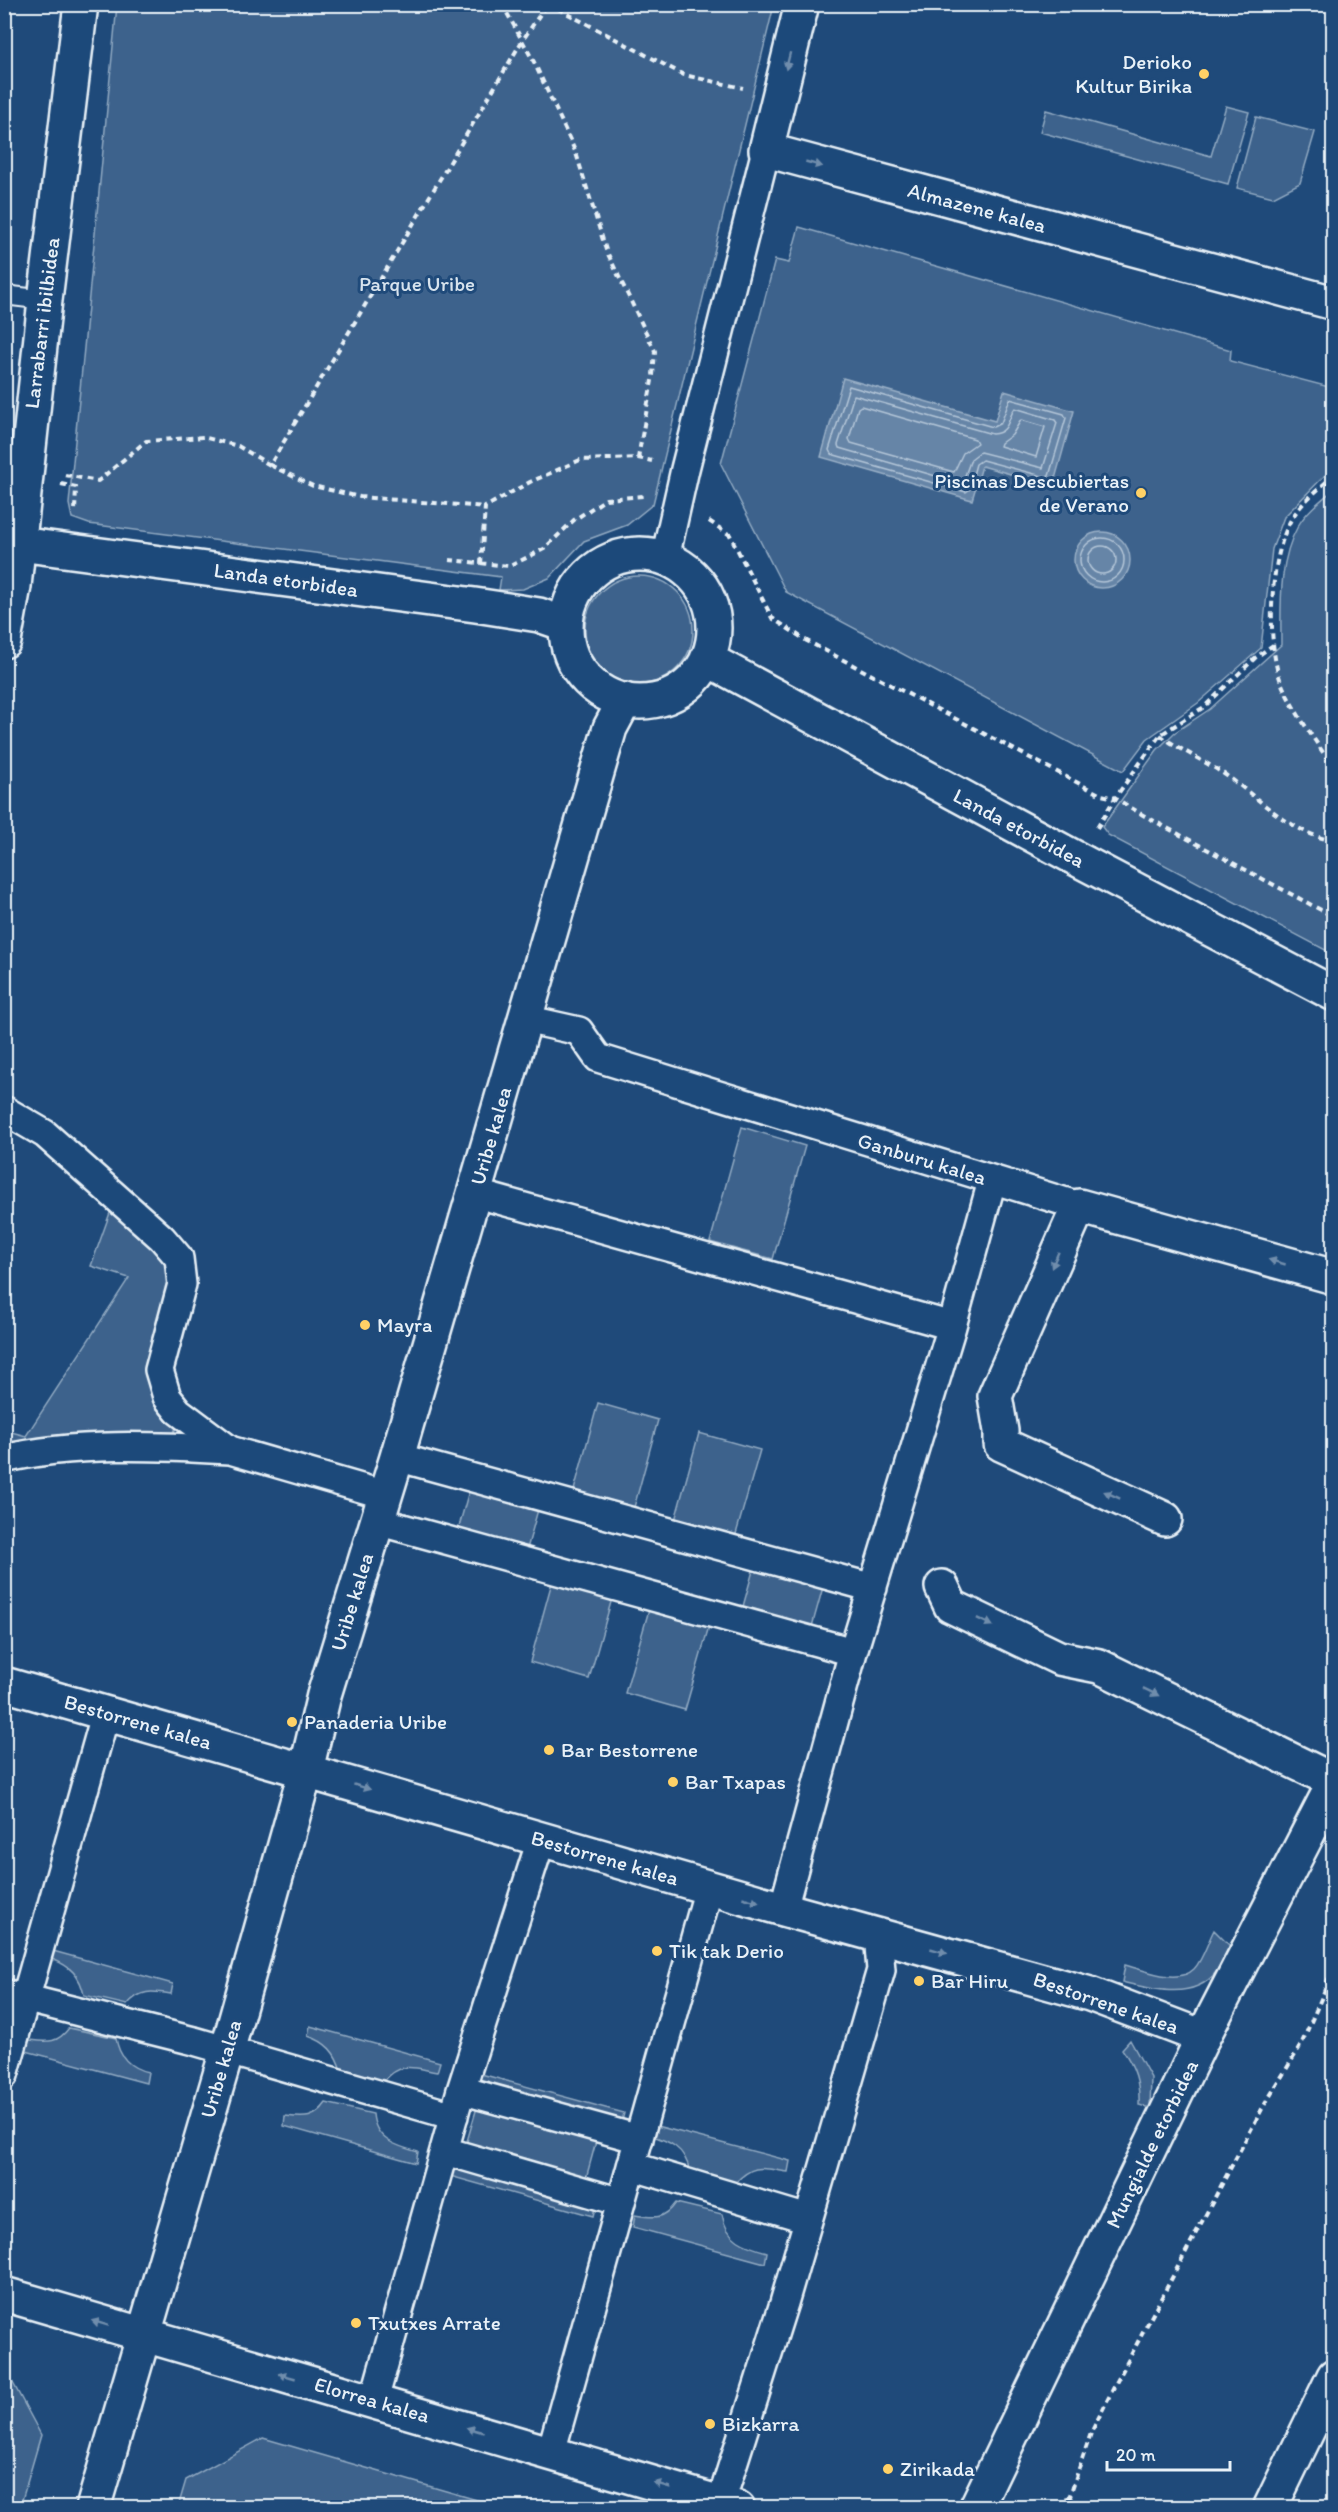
<svg xmlns="http://www.w3.org/2000/svg" width="1338" height="2512" viewBox="0 0 1338 2512" font-family="Itim,sans-serif">
	<rect width="100%" height="100%" fill="#1f4a7a"/>
	<filter id="ink" filterUnits="userSpaceOnUse"><feTurbulence type="fractalNoise" baseFrequency=".0167" numOctaves="2"/><feDisplacementMap in="SourceGraphic" scale="12" xChannelSelector="R" yChannelSelector="G"/><feConvolveMatrix kernelMatrix="1 2 1 2 8 2 1 2 1" color-interpolation-filters="sRGB"/></filter>
	<g filter="url(#ink)">
		<path fill="#3c628c" stroke="#92aac2" stroke-width="1.5" d="M 117,5 L 774,5 L 653,504 L 627,525 L 584,541 L 549,578 L 523,589 L 499,590 L 501,577 L 89,524 L 72,518 L 69,504 Z
			M 1226,106 L 1249,112 L 1228,184 L 1040,132 L 1046,110 L 1211,156 Z
			M 1256,117 L 1315,132 L 1300,183 L 1273,197 L 1237,188 Z
			M 799,227 L 1231,350 L 1230,361 L 1333,388 L 1333,467 L 1284,517 L 1272,549 L 1261,648 L 1198,703 L 1147,739 L 1123,771 L 786,592 L 721,464 L 775,260 L 789,263 Z
			M 1333,490 L 1333,954 L 1108,835 L 1102,827 L 1157,750 L 1174,733 L 1210,709 L 1281,645 C 1281,607 1278,561 1298,526 C 1306,512 1321,500 1333,490 Z
			M585 630a54 54 0 1 1 108 0a54 54 0 1 1-108 0Z
			M 742,1127 L 805,1146 L 773,1259 L 710,1242 Z
			M 111,1210 L 165,1257 L 172,1281 L 148,1373 L 161,1414 L 178,1422 L 173,1435 L 5,1448 L 4,1430 L 26,1436 L 129,1278 L 91,1266 Z
			M 598,1403 L 658,1420 L 633,1511 L 573,1494 Z
			M 699,1433 L 760,1450 L 734,1541 L 674,1524 Z
			M 470,1487 L 539,1506 L 527,1549 L 458,1530 Z
			M 754,1567 L 823,1587 L 811,1630 L 742,1610 Z
			M 555,1571 L 615,1588 L 589,1679 L 530,1662 Z
			M 651,1603 L 711,1619 L 685,1710 L 625,1693 Z
			M 1214,1930 L 1230,1946 C 1225,1954 1221,1964 1216,1972 C 1194,2001 1151,1989 1122,1982 L 1125,1965 C 1144,1970 1178,1985 1194,1969 C 1203,1960 1208,1941 1214,1930 Z
			M 53,1951 L 173,1984 L 171,1994 C 152,1991 140,1989 127,2005 L 84,1995 C 80,1975 70,1966 52,1959 Z
			M 310,2026 L 440,2062 L 437,2072 C 414,2068 402,2061 384,2081 L 341,2071 C 336,2052 326,2042 308,2036 Z
			M 69,2028 L 116,2038 C 119,2058 130,2068 148,2072 L 146,2083 L 26,2051 L 29,2040 C 48,2042 57,2044 69,2028 Z
			M 1130,2040 L 1151,2078 L 1150,2108 L 1139,2105 C 1140,2083 1135,2067 1122,2049 Z
			M 481,2074 L 624,2113 L 621,2125 L 478,2085 Z
			M 326,2103 L 373,2114 C 375,2140 396,2146 418,2152 L 416,2163 L 284,2126 L 285,2116 C 304,2118 314,2120 326,2103 Z
			M 478,2104 L 597,2138 L 585,2182 L 465,2148 Z
			M 649,2124 L 790,2161 L 788,2172 C 762,2168 754,2163 735,2183 L 690,2172 C 685,2147 669,2141 647,2134 Z
			M 454,2164 L 596,2204 L 593,2216 L 450,2176 Z
			M 676,2203 L 722,2214 C 726,2240 745,2246 767,2252 L 765,2263 L 633,2227 L 635,2215 C 654,2218 664,2220 676,2203 Z
			M 5,2368 L 41,2435 L 20,2507 L 5,2507 Z
			M 263,2438 L 501,2507 L 178,2507 L 186,2480 Z"/>
		<path fill="#6685a7" stroke="#9ab0c7" stroke-width="1.5" d="M 843,378 L 995,421 L 1004,391 L 1074,411 L 1053,486 L 982,466 L 972,500 L 821,457 Z
			M1074 560a28 28 0 1 1 56 0a28 28 0 1 1-56 0Z"/>
		<g fill="none" stroke-linecap="round" stroke-linejoin="round">
			<path stroke="#b4c6d8" stroke-width="1.5" d="M 849,386 L 993,427 L 1001,423 L 1010,399 L 1064,414 L 1066,418 L 1049,476 L 1046,477 L 982,460 L 976,464 L 969,490 L 966,492 L 831,454 L 829,450 Z
				M 854,395 L 992,434 C 1010,433 1007,419 1015,408 L 1055,420 L 1057,423 L 1043,468 L 980,452 L 971,459 L 963,481 L 960,483 L 839,448 L 838,445 Z
				M 861,406 L 975,439 L 977,443 L 963,453 L 954,472 L 851,443 L 849,439 L 858,408 Z
				M 1021,420 L 1045,427 L 1036,457 L 1000,446 L 1001,443 L 1012,435 Z
				M1080 560a22 22 0 1 1 44 0a22 22 0 1 1-44 0Z
				M1088 560a14 14 0 1 1 28 0a14 14 0 1 1-28 0Z"/>
			<defs>
				<path id="service" d="M 4,295 L 45,300"/>
				<path id="pedestrian" d="M 665,558 L 685,469 L 766,150
					M 525,1019 L 579,1031 L 598,1058 L 1079,1206
					M 4,1110 L 45,1134 L 162,1238 L 179,1258 L 182,1284 L 159,1370 L 167,1397 L 178,1411 L 230,1450 L 385,1495
					M 474,1193 L 952,1326
					M 397,1457 L 873,1588
					M 4,1459 C 73,1442 159,1446 230,1450
					M 377,1521 L 853,1652
					M 783,1909 L 853,1652 L 952,1326 L 992,1181
					M 4,1993 L 194,2041 L 454,2116
					M 4,2075 L 106,1712
					M 461,2090 L 639,2139
					M 445,2151 L 621,2202
					M 631,2166 L 808,2219
					M 374,2400 L 461,2090 L 541,1840
					M 551,2452 L 709,1888
					M 726,2486 L 784,2303 L 881,1970 L 878,1934"/>
				<path id="minor" d="M 802,4 L 766,150 L 1334,303
					M 4,542 L 475,605 L 539,615 L 565,624
					M566 628a74 74 0 1 1 148 0a74 74 0 1 1-148 0Z
					M 4,641 L 14,586 L 45,300 L 81,4
					M 707,659 L 1079,860 L 1334,994
					M 1165,1519 L 1001,1444 L 1001,1431 L 995,1396 L 1079,1206 L 1334,1277
					M 942,1587 L 951,1606 L 1059,1658 L 1099,1666 L 1334,1781
					M 4,1684 L 783,1909 L 1090,1994 L 1203,2037
					M 4,2294 L 738,2508
					M 93,2508 L 227,2051 L 306,1770 L 324,1695 L 397,1457 L 610,728 L 625,700
					M 1270,2508 L 1334,2376"/>
				<path id="tertiary" d="M 976,2508 L 1203,2037 L 1334,1783"/>
			</defs>
			<use href="#service" stroke="#e8f1f8" stroke-width="22"/>
			<use href="#pedestrian" stroke="#e8f1f8" stroke-width="32"/>
			<use href="#minor" stroke="#e8f1f8" stroke-width="38"/>
			<use href="#tertiary" stroke="#e8f1f8" stroke-width="38"/>
			<path stroke="#e8f1f8" stroke-width="4" stroke-dasharray="6 4.5" stroke-linecap="butt" d="M 502,4 L 534,62 L 576,153 L 606,250 L 655,351 L 653,375 L 638,458
				M 549,4 L 684,75 L 743,88
				M 270,465 L 313,486 L 360,497 L 485,507
				M 65,475 L 98,481 L 146,441 L 203,437 L 238,446 L 270,465 L 522,41 L 547,4
				M 1334,475 C 1320,488 1302,502 1292,518 C 1270,555 1266,638 1280,679 C 1289,705 1318,744 1334,769
				M 61,484 L 76,487 L 75,512
				M 709,521 L 730,535 L 772,618 L 807,641 L 1101,795 L 1115,798 L 1143,815 L 1334,917
				M 449,560 L 510,566 L 544,549 L 574,520 L 606,499 L 644,496
				M 481,564 L 485,507 L 530,482 L 580,460 L 638,458 L 652,461
				M 1160,735 C 1180,750 1203,760 1224,774 C 1261,799 1288,832 1334,841
				M 1097,828 L 1115,798 L 1160,735 L 1204,707 L 1255,658 L 1273,645
				M 1060,2508 L 1070,2495
				M 1077,2508 L 1070,2495 L 1091,2433 L 1116,2383 L 1262,2109 L 1301,2045 L 1324,1992 L 1334,1960"/>
			<use href="#service" stroke="#1f4a7a" stroke-width="18"/>
			<use href="#pedestrian" stroke="#1f4a7a" stroke-width="27"/>
			<use href="#minor" stroke="#1f4a7a" stroke-width="33"/>
			<use href="#tertiary" stroke="#1f4a7a" stroke-width="33"/>
		</g>
		<defs><path id="oneway-solid" d="M-6-.8H1V-3.2L6.5 0L1 3.2V.8H-6Z" transform="scale(1.5)"/></defs>
		<g fill="#6f8dac">
			<use href="#oneway-solid" transform="translate(788 61) rotate(104)"/>
			<use href="#oneway-solid" transform="translate(814 164) rotate(16)"/>
			<use href="#oneway-solid" transform="translate(1055 1260) rotate(114)"/>
			<use href="#oneway-solid" transform="translate(1277 1262) rotate(-164)"/>
			<use href="#oneway-solid" transform="translate(1112 1495) rotate(-156)"/>
			<use href="#oneway-solid" transform="translate(985 1622) rotate(26)"/>
			<use href="#oneway-solid" transform="translate(1151 1692) rotate(26)"/>
			<use href="#oneway-solid" transform="translate(362 1787) rotate(17)"/>
			<use href="#oneway-solid" transform="translate(751 1900) rotate(16)"/>
			<use href="#oneway-solid" transform="translate(939 1951) rotate(16)"/>
			<use href="#oneway-solid" transform="translate(100 2323) rotate(-163)"/>
			<use href="#oneway-solid" transform="translate(287 2376) rotate(-164)"/>
			<use href="#oneway-solid" transform="translate(475 2430) rotate(-164)"/>
			<use href="#oneway-solid" transform="translate(662 2485) rotate(-163)"/>
		</g>
	</g>
	<g fill="#ffd166" stroke="#1f4a7a" stroke-width="2">
		<circle cx="1204" cy="74" r="6"/>
		<circle cx="1141" cy="493" r="6"/>
		<circle cx="365" cy="1325" r="6"/>
		<circle cx="292" cy="1722" r="6"/>
		<circle cx="549" cy="1750" r="6"/>
		<circle cx="673" cy="1782" r="6"/>
		<circle cx="657" cy="1951" r="6"/>
		<circle cx="919" cy="1981" r="6"/>
		<circle cx="356" cy="2323" r="6"/>
		<circle cx="710" cy="2424" r="6"/>
		<circle cx="888" cy="2469" r="6"/>
	</g>
	<g text-anchor="middle" stroke-width="6" stroke-linejoin="round" paint-order="stroke">
		<g font-size="21" fill="#e8f1f8" stroke="#1f4a7a" text-anchor="start">
			<text x="1192" y="69" text-anchor="end">Derioko<tspan x="1192" dy="24">Kultur Birika</tspan></text>
			<text x="1129" y="488" text-anchor="end">Piscinas Descubiertas<tspan x="1129" dy="24">de Verano</tspan></text>
			<text x="377" y="1332">Mayra</text>
			<text x="304" y="1729">Panaderia Uribe</text>
			<text x="561" y="1757">Bar Bestorrene</text>
			<text x="685" y="1789">Bar Txapas</text>
			<text x="669" y="1958">Tik tak Derio</text>
			<text x="931" y="1988">Bar Hiru</text>
			<text x="368" y="2330">Txutxes Arrate</text>
			<text x="722" y="2431">Bizkarra</text>
			<text x="900" y="2476">Zirikada</text>
		</g>
		<g font-size="21" fill="#e8f1f8" stroke="#1f4a7a">
			<text transform="translate(977 208) rotate(15)" y="7">Almazene kalea</text>
			<text transform="translate(42 323) rotate(-83)" y="7">Larrabarri ibilbidea</text>
			<text transform="translate(286 580) rotate(8)" y="7">Landa etorbidea</text>
			<text transform="translate(1019 828) rotate(28)" y="7">Landa etorbidea</text>
			<text transform="translate(491 1136) rotate(-74)" y="7">Uribe kalea</text>
			<text transform="translate(922 1159) rotate(17)" y="7">Ganburu kalea</text>
			<text transform="translate(352 1602) rotate(-73)" y="7">Uribe kalea</text>
			<text transform="translate(138 1722) rotate(16)" y="7">Bestorrene kalea</text>
			<text transform="translate(605 1858) rotate(16)" y="7">Bestorrene kalea</text>
			<text transform="translate(1106 2003) rotate(19)" y="7">Bestorrene kalea</text>
			<text transform="translate(221 2069) rotate(-74)" y="7">Uribe kalea</text>
			<text transform="translate(1152 2144) rotate(-64)" y="7">Mungialde etorbidea</text>
			<text transform="translate(372 2400) rotate(16)" y="7">Elorrea kalea</text>
		</g>
		<g font-size="21" fill="#d7e3ed" stroke="#1f4a7a">
			<text x="417" y="291">Parque Uribe</text>
		</g>
	</g>
	<rect width="1338" height="2512" fill="none" stroke="#1f4a7a" stroke-width="24"/>
	<rect x="12" y="12" width="1314" height="2488" fill="none" stroke="#e8f1f8" stroke-width="2" filter="url(#ink)"/>
	<path d="M1107 2461v9h123v-9" fill="none" stroke="#e8f1f8" stroke-width="3"/>
	<text x="1116" y="2461" font-size="18" fill="#e8f1f8" stroke="#1f4a7a" stroke-width="4.5" paint-order="stroke">20 m</text>
</svg>
